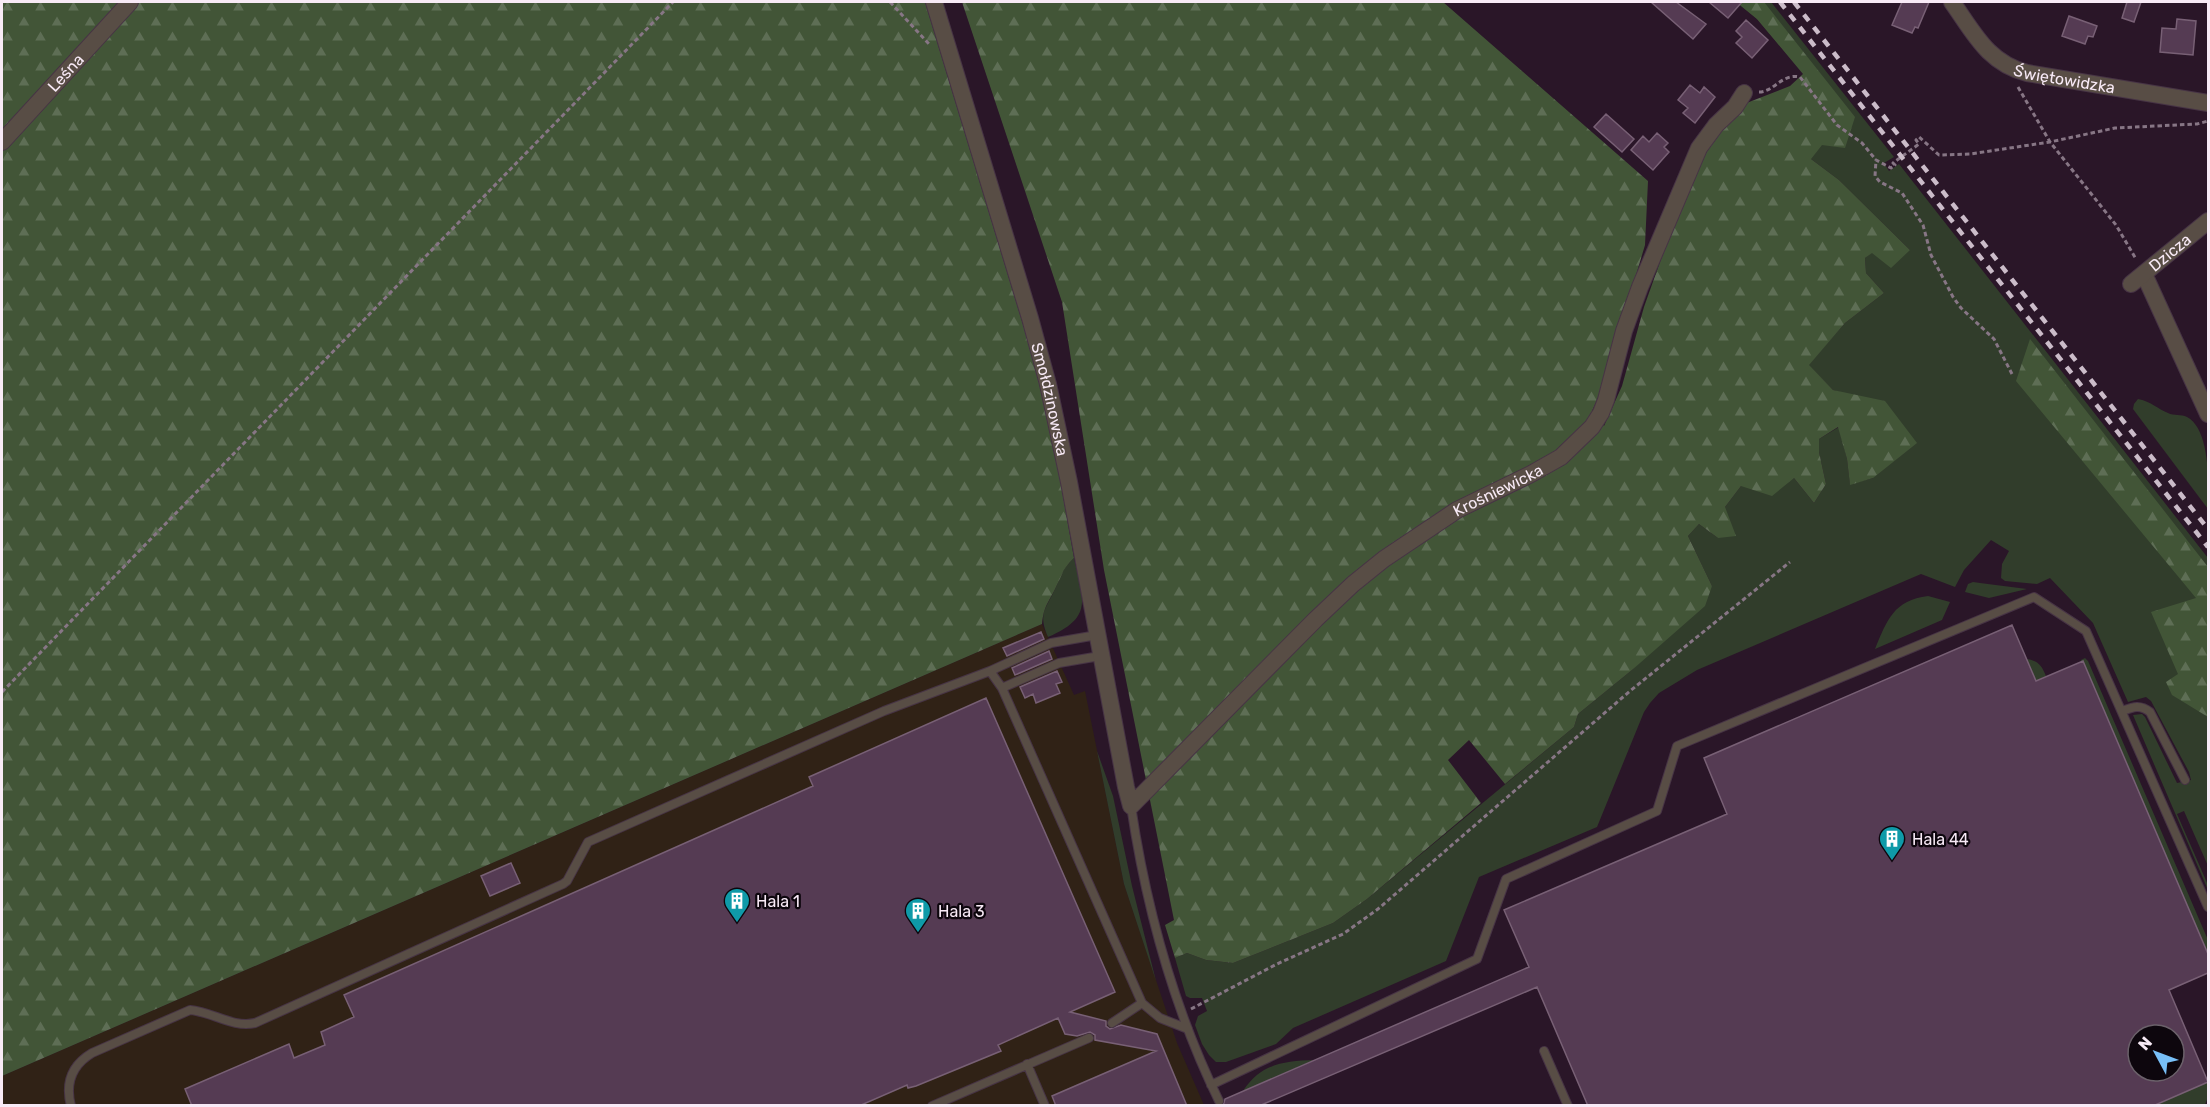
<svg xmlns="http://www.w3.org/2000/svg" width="2210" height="1107" viewBox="0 0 2210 1107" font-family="Rubik,sans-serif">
	<defs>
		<pattern id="forest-firs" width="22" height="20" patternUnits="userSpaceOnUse" patternTransform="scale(1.5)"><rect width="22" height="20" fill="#425537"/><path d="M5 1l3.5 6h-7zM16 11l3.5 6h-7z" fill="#5e6e55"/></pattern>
	</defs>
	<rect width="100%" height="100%" fill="#2a1628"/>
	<path fill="#302216" d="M 1042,624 L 1074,695 L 1085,691 L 1124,884 L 1177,1043 L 1204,1105 L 2,1106 L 2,1076 Z"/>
	<path fill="#313d2b" d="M 1737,2 L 1771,2 L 1894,157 L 1884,163 L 1889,171 L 1899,164 L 2208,558 L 2208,866 L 2184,811 L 2177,814 L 2208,885 L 2208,890 L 2133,715 L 2142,714 L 2145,717 L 2177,783 L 2191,780 L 2189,772 L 2151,701 L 2146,697 L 2128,702 L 2093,623 L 2050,578 L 2037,584 L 2005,581 L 2001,578 L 2002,564 L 2009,551 L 1991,540 L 1964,570 L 1955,587 L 1921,574 L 1697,670 L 1659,693 L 1650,703 L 1644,712 L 1597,827 L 1479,877 L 1446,961 L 1293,1028 L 1276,1044 L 1226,1062 L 1216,1062 L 1209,1055 L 1202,1044 L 1195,1025 L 1198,1016 L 1207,1011 L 1202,998 L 1190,998 L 1186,996 L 1175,958 L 1187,953 L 1206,960 L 1233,963 L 1333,923 L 1367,899 L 1574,727 L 1578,714 L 1632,670 L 1712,586 L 1688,536 L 1699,524 L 1718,538 L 1725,507 L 1741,486 L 1794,478 L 1814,503 L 1826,484 L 1819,452 L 1819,439 L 1839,427 L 1847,459 L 1850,484 L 1873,478 L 1857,397 L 1833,390 L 1808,365 L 1845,323 L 1884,293 L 1866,273 L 1865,258 L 1871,253 L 1910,250 L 1839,180 L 1795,147 L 1804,74 L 1757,19 Z
		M 2138,399 C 2153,402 2157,409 2168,413 C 2174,416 2181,414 2187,417 C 2210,429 2209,483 2208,509 L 2133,409 L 2134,404 Z
		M 1074,558 C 1083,600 1094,617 1048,637 C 1037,612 1047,608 1056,587 C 1064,571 1061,571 1074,558 Z
		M 1973,582 L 1980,583 L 2027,589 L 1989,598 L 1965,592 L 1968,584 Z
		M 1928,596 L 1950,602 L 1942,620 L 1875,649 C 1887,620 1894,600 1928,596 Z
		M 2085,658 L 2088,661 L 2208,940 L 2208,954 L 2083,661 L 2081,661 L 2081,660 Z
		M 2027,659 C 2039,661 2042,666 2046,676 L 2036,681 Z
		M 1097,751 L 1113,796 L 1132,886 L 1156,981 L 1124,884 Z
		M 1314,1060 L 1243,1091 C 1261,1064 1283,1061 1314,1060 Z
		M 2206,1077 L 2208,1077 L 2208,1097 L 2205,1105 L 2153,1106 L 2208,1082 Z"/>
	<path fill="url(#forest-firs)" d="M 2,2 L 925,2 L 1035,364 L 1060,479 L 1074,558 C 1061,571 1064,572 1056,587 C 1048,604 1044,605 1042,624 L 2,1076 Z
		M 962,2 L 1443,2 L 1648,181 L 1645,245 L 1602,389 L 1592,411 L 1604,426 L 1622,386 L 1644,307 L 1676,217 L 1717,130 L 1744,104 L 1790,86 L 1803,74 L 1757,19 L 1736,2 L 1764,2 L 1855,117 L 1845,148 L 1822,145 L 1811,159 L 1839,180 L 1910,250 L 1891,268 L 1872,253 L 1865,258 L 1866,273 L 1884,293 L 1845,323 L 1809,365 L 1833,390 L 1885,401 L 1917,443 L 1873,478 L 1850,485 L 1847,459 L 1838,427 L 1819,439 L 1819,452 L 1826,484 L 1814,503 L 1794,478 L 1772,496 L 1741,486 L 1725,507 L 1736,536 L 1718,538 L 1699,524 L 1688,536 L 1712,586 L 1705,606 L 1632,670 L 1578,714 L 1574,727 L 1505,784 L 1469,740 L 1448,760 L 1481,803 L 1367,899 L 1333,923 L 1233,963 L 1206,960 L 1187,953 L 1175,958 L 1165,925 L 1174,920 L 1104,570 L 1062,302 Z
		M 2030,339 L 2208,567 L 2208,717 L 2172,695 L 2166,682 L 2178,674 L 2151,612 L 2196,598 L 2016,381 Z"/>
	<path fill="#553b53" stroke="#786075" stroke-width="1.5" fill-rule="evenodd" d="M 1651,2 L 1676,2 L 1706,24 L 1693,39 Z
		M 1709,2 L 1742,2 L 1728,18 Z
		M 1902,2 L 1929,2 L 1918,28 L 1915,27 L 1912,33 L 1892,25 Z
		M 2127,2 L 2141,2 L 2134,22 L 2122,18 Z
		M 2069,16 L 2097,26 L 2093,37 L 2088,36 L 2085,44 L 2062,36 Z
		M 2177,19 L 2196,21 L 2193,55 L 2160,52 L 2162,28 L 2176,29 Z
		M 1746,20 L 1768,40 L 1752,58 L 1736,43 L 1742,37 L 1736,31 Z
		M 1690,85 L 1700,93 L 1704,87 L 1715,97 L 1695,123 L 1683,113 L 1688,108 L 1678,100 Z
		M 1606,114 L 1634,139 L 1622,152 L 1594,127 Z
		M 1657,133 L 1668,143 L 1664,147 L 1669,152 L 1653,170 L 1631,150 L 1643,136 L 1649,142 Z
		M 2012,625 L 2036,681 L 2083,661 L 2208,954 L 2208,973 L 2169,990 L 2208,1082 L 2153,1106 L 1588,1106 L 1537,987 L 1259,1106 L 1223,1106 L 1225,1099 L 1529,967 L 1504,910 L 1727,814 L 1704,758 ZM 2138,1035 L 2174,1035 L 2174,1071 L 2138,1071 Z
		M 1041,632 L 1044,639 L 1007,656 L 1003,648 Z
		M 1049,651 L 1052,659 L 1015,675 L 1012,668 Z
		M 1057,671 L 1062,682 L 1056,684 L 1060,693 L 1036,703 L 1033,694 L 1025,698 L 1020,687 Z
		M 986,698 L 1115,992 L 1070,1012 L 1106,1021 L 1106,1026 L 1110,1029 L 1121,1025 L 1157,1034 L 1187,1106 L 1056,1106 L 1052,1096 L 1156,1051 L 1095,1040 L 1095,1035 L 1090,1032 L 1077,1036 L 1065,1034 L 1058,1018 L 998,1045 L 1001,1051 L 916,1086 L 908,1088 L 907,1085 L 859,1106 L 192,1106 L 185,1089 L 289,1044 L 294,1058 L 325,1045 L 321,1032 L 354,1017 L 344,995 L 813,786 L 809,777 Z
		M 511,863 L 520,883 L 490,896 L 481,876 Z"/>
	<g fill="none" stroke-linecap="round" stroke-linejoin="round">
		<defs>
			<path id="lane" d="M 990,671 L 1002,688 L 1142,1003 L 1112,1023
				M 1002,688 L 1059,663 L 1100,656
				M 2122,711 C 2133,707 2140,704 2150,712 L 2185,780
				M 1131,806 C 1146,907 1174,1009 1219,1101
				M 1142,1003 L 1160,1018 L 1188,1029
				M 1544,1051 L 1568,1106
				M 1027,1064 L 1045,1106
				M 1211,1085 L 1477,959 L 1506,879 L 1657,811 L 1677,746 L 2034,597 L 2086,631 L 2208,907
				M 71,1106 C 65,1083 72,1065 92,1053 L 190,1010 C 213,1012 232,1028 255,1023 L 563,884 L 567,881 L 588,842 L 884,711 L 990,671 L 1051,643 L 1097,635
				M 932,1106 L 1089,1038"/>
			<g id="street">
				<path id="s1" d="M 934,2 L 1030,318 L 1048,384 L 1069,482 L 1126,787 L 1131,806 L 1316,619 L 1353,584 L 1384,559 L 1457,510 L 1531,474 L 1561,457 L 1592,427 L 1601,413 L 1606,400 L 1624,331 L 1640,287 L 1699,148 L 1716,125 L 1735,107 L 1744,93"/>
				<path id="s2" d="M 1952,2 C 1974,33 1988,63 2027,73 L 2208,103"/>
				<path id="s3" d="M 2,142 L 130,2"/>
				<path d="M 2144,274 L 2208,414"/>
				<path id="s4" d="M 2131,284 L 2208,221"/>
			</g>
		</defs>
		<use href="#lane" stroke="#473445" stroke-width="10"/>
		<use href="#street" stroke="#473445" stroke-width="18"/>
		<path stroke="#877685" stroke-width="3" stroke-dasharray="4.5 3" stroke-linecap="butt" d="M 890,2 L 929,44
			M 2018,87 L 2050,142 L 2116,225 L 2136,259
			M 1759,92 C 1774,92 1782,73 1800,77 L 1837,125 L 1862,143 L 1876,160
			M 2012,374 L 1994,339 L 1961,308 L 1953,297 L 1931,255 L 1923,225 L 1902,193 L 1880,182 L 1875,176 L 1876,160 L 1891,168 L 1895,165 L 1893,163 L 1919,144 L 1916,140 L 1919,137 L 1939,155 L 1970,154 L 2050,142 L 2115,128 L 2197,124 L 2208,121
			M 2,692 L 673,2
			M 1191,1009 L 1277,964 L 1343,934 L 1378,909 L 1630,691 L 1790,562"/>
		<use href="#lane" stroke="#584d45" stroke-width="8"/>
		<use href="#street" stroke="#584d45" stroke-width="16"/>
		<path stroke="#cbbcc9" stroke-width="4.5" stroke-dasharray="8 8" stroke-linecap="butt" d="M 1780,2 L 2208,547
			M 1794,2 L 2208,529"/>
	</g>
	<defs>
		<symbol id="building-pin" viewBox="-11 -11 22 30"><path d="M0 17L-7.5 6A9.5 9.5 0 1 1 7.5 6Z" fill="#0f9aa8" stroke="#0d060d"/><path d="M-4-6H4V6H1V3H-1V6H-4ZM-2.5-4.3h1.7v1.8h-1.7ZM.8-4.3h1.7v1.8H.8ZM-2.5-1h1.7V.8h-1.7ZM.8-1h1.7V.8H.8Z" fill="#fff"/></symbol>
	</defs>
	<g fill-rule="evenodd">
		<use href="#building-pin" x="1877" y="824" width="30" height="40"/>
		<use href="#building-pin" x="722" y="886" width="30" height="40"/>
		<use href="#building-pin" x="903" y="896" width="30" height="40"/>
	</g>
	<g text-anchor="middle" stroke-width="4.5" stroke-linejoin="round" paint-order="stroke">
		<g font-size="16" fill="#f8eaf6" stroke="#0d060d">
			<text dy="6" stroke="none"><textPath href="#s3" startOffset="94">Leśna</textPath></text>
			<text dy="6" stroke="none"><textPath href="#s2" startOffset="144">Świętowidzka</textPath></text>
			<text dy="6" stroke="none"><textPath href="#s4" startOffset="50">Dzicza</textPath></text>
			<text dy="6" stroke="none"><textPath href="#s1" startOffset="414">Smołdzinowska</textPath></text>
			<text dy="6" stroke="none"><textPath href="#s1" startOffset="1316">Krośniewicka</textPath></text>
		</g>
		<g font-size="16" fill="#f8eaf6" stroke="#0d060d" text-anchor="start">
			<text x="1912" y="845">Hala 44</text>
			<text x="756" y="907">Hala 1</text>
			<text x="938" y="917">Hala 3</text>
		</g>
	</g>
	<rect width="2210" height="1107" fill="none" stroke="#f8eaf6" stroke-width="6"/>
	<g transform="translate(2156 1053) rotate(311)"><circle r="28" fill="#0d060d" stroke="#6b616a" stroke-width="1.5"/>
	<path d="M0-4.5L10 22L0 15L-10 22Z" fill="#78bff7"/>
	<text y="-9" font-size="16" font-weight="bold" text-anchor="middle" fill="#f8eaf6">N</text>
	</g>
</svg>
